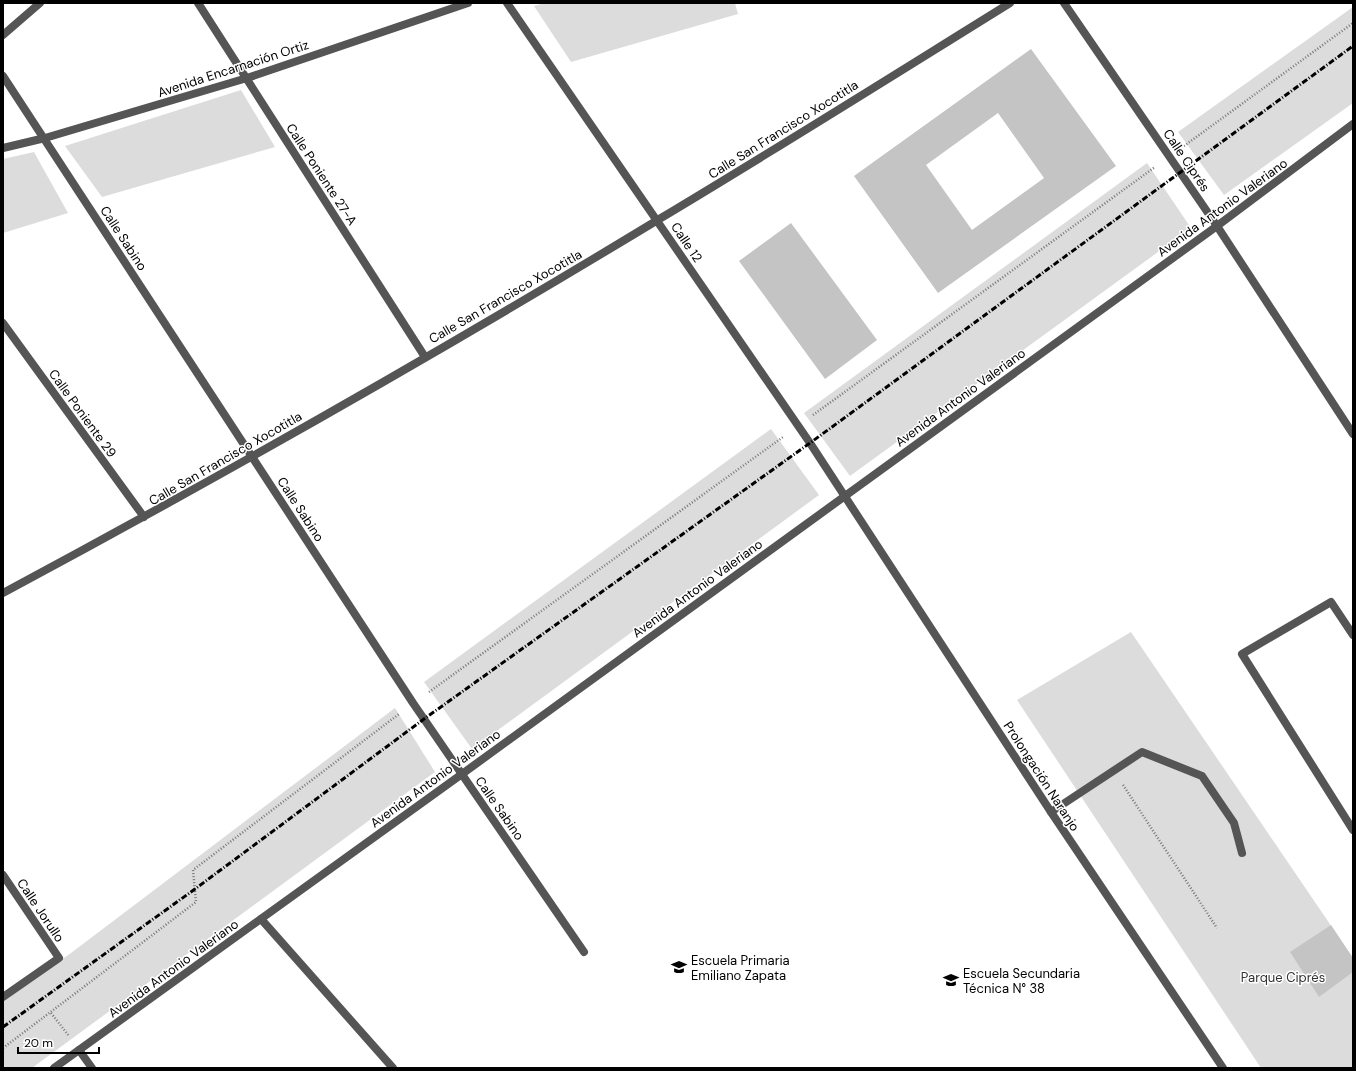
<svg xmlns="http://www.w3.org/2000/svg" width="1356" height="1071" viewBox="0 0 1356 1071" font-family="'DM Sans',sans-serif">
	<rect width="100%" height="100%" fill="#fff"/>
	<path fill="#dcdcdc" d="M 545,3 L 735,3 L 738,14 L 571,62 L 534,6 Z
		M 1353,7 L 1353,103 L 1224,195 L 1178,132 Z
		M 241,90 L 275,147 L 102,197 L 65,146 Z
		M 34,152 L 68,213 L 3,233 L 3,159 Z
		M 1147,163 L 1191,228 L 850,476 L 804,413 Z
		M 771,429 L 819,495 L 472,749 L 424,682 Z
		M 1131,632 L 1353,958 L 1353,1068 L 1261,1068 L 1017,700 Z
		M 395,708 L 435,772 L 32,1068 L 3,1068 L 3,1002 L 71,953 Z"/>
	<path fill="#c4c4c4" fill-rule="evenodd" d="M 1031,49 L 1116,166 L 938,293 L 854,176 ZM 998,113 L 1044,178 L 972,230 L 926,165 Z
		M 791,223 L 877,340 L 825,379 L 739,261 Z
		M 1331,925 L 1353,958 L 1353,972 L 1319,997 L 1290,952 Z"/>
	<g fill="none" stroke-linecap="round" stroke-linejoin="round">
		<path stroke="#777" stroke-width="2.5" stroke-dasharray="1 2" stroke-linecap="butt" d="M 1184,146 L 1353,23
			M 813,415 L 1155,167
			M 429,692 L 783,437
			M 1123,785 L 1217,928
			M 51,1013 L 69,1036
			M 3,1048 L 196,902 L 193,870 L 399,714"/>
		<path stroke="#555" stroke-width="8" d="M 1353,635 L 1331,602 L 1242,654 L 1353,830"/>
		<path stroke="#555" stroke-width="8" d="M 1051,812 L 1142,752 L 1202,776 L 1234,823 L 1242,853"/>
		<path stroke="#555" stroke-width="8" d="M 198,3 L 425,357
			M 507,3 L 810,443 L 1051,812 L 1223,1068
			M 1064,3 L 1217,226 L 1353,434
			M 3,35 L 40,3
			M 3,76 L 413,703 L 584,952
			M 3,323 L 144,517
			M 3,593 C 225,474 445,349 661,218 C 778,148 894,75 1010,3
			M 3,875 L 59,958 L 3,997
			M 261,919 L 393,1068
			M 79,1050 L 92,1068"/>
		<path stroke="#555" stroke-width="8" d="M 3,148 L 45,138 L 247,78 L 468,3
			M 54,1068 L 462,774 L 1217,226 L 1353,124"/>
		<path stroke="#000" stroke-width="3" stroke-dasharray="6 2 1 2" stroke-linecap="butt" d="M 3,1027 L 195,889 L 424,719 L 810,443 L 1353,46"/>
	</g>
	<defs>
		<symbol id="school-bare" viewBox="-9 -9 18 18"><path d="M0-5L7-2L0 1L-7-2ZM-4 1L0 2.5L4 1V4Q0 6-4 4Z" fill="#000" stroke="#fff" stroke-width="2.5" paint-order="stroke"/></symbol>
	</defs>
	<g fill-rule="evenodd">
		<use href="#school-bare" x="668" y="956" width="22" height="22"/>
		<use href="#school-bare" x="940" y="969" width="22" height="22"/>
	</g>
	<g text-anchor="middle" stroke-width="3" stroke-linejoin="round" paint-order="stroke">
		<g font-size="13" fill="#000" stroke="#fff">
			<text transform="translate(233 68) rotate(-18)" y="5">Avenida Encarnación Ortiz</text>
			<text transform="translate(783 129) rotate(-32)" y="5">Calle San Francisco Xocotitla</text>
			<text transform="translate(1187 160) rotate(56)" y="5">Calle Ciprés</text>
			<text transform="translate(322 174) rotate(57)" y="5">Calle Poniente 27-A</text>
			<text transform="translate(1222 207) rotate(-36)" y="5">Avenida Antonio Valeriano</text>
			<text transform="translate(124 238) rotate(57)" y="5">Calle Sabino</text>
			<text transform="translate(687 242) rotate(56)" y="5">Calle 12</text>
			<text transform="translate(505 296) rotate(-30)" y="5">Calle San Francisco Xocotitla</text>
			<text transform="translate(960 397) rotate(-36)" y="5">Avenida Antonio Valeriano</text>
			<text transform="translate(83 413) rotate(54)" y="5">Calle Poniente 29</text>
			<text transform="translate(225 458) rotate(-30)" y="5">Calle San Francisco Xocotitla</text>
			<text transform="translate(301 509) rotate(57)" y="5">Calle Sabino</text>
			<text transform="translate(697 588) rotate(-36)" y="5">Avenida Antonio Valeriano</text>
			<text transform="translate(1042 776) rotate(57)" y="5">Prolongación Naranjo</text>
			<text transform="translate(435 778) rotate(-36)" y="5">Avenida Antonio Valeriano</text>
			<text transform="translate(500 808) rotate(55)" y="5">Calle Sabino</text>
			<text transform="translate(41 910) rotate(56)" y="5">Calle Jorullo</text>
			<text transform="translate(173 968) rotate(-36)" y="5">Avenida Antonio Valeriano</text>
		</g>
		<g font-size="13" fill="#000" stroke="#fff" text-anchor="start">
			<text x="691" y="965">Escuela Primaria<tspan x="691" dy="15">Emiliano Zapata</tspan></text>
			<text x="963" y="978">Escuela Secundaria<tspan x="963" dy="15">Técnica N° 38</tspan></text>
		</g>
		<g font-size="13" fill="#333" stroke="#fff">
			<text x="1283" y="982">Parque Ciprés</text>
		</g>
	</g>
	<rect width="1356" height="1071" fill="none" stroke="#000000" stroke-width="8"/>
	<path d="M18 1047v6h81v-6" fill="none" stroke="#000000" stroke-width="2"/>
	<text x="24" y="1047" font-size="12" fill="#000000" stroke="#ffffff" stroke-width="3" paint-order="stroke">20 m</text>
</svg>
